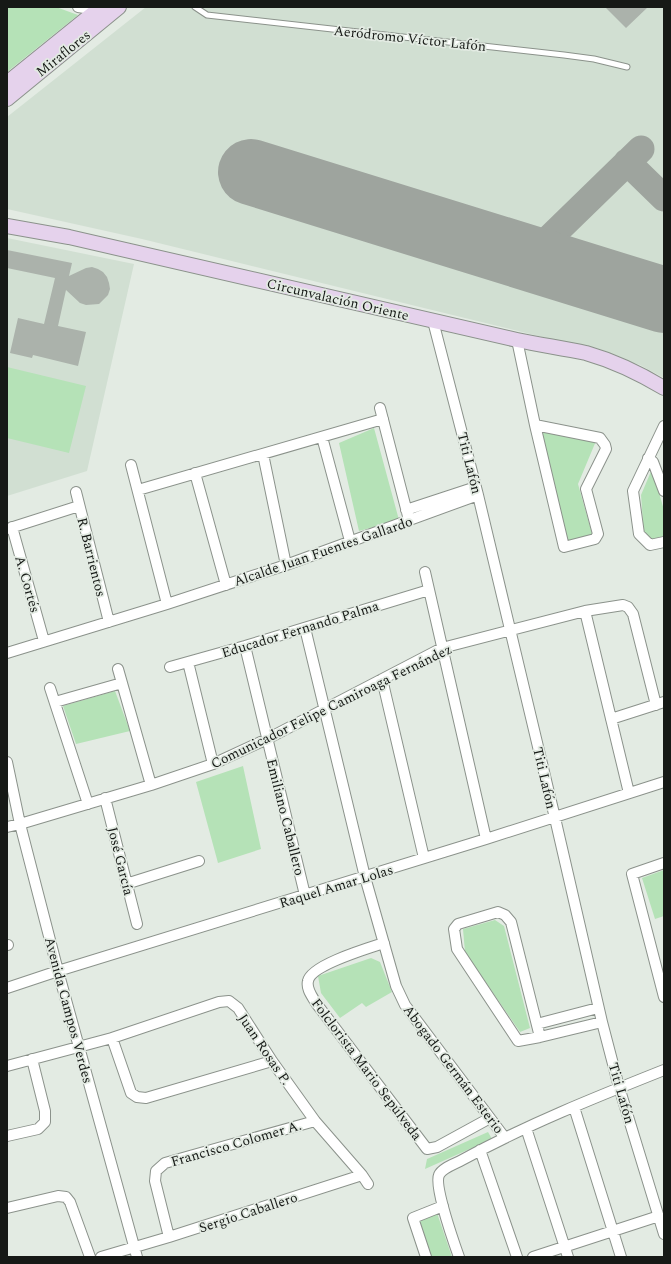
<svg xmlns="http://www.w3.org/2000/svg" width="671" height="1264" viewBox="0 0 671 1264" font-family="Spectral,serif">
	<rect width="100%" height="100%" fill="#e3ebe3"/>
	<path fill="#d1dfd2" d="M 146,7 L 664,7 L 664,378 L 640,365 L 579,346 L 142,239 L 7,209 L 7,117 Z
		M 7,238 L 134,264 L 87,471 L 7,496 Z"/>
	<path fill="#b5e2b7" d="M 7,7 L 56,7 L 78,15 L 7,72 Z
		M 7,367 L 86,386 L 69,453 L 7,438 Z
		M 374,428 L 399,520 L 359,531 L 339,443 Z
		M 538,430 L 596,441 L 578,484 L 593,537 L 567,542 Z
		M 652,469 L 664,510 L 664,536 L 651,540 L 644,536 L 641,495 Z
		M 115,691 L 130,731 L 76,744 L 63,706 Z
		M 243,766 L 261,849 L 218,863 L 196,782 Z
		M 664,870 L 664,916 L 655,919 L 642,878 Z
		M 495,920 L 504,926 L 530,1028 L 520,1032 L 465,952 L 463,929 Z
		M 371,958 L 380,962 L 392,992 L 366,1007 L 362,1003 L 340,1018 L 321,993 L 318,976 Z
		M 488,1132 L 492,1139 L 425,1169 L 427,1159 Z
		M 437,1213 L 452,1257 L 431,1257 L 420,1221 Z"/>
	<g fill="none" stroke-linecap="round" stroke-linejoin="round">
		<path stroke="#9ea49e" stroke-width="27" d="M 627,162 L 664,198
			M 529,258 L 641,149"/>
		<path stroke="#9ea49e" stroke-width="66" d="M 251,172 L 664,300"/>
	</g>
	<path fill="#abb2ab" d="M 605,7 L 648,7 L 626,28 Z
		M 7,250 L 72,263 L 69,276 L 86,268 L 92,267 L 98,269 L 103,272 L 107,277 L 109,283 L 110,289 L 108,295 L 99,304 L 86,305 L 80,303 L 66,290 L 58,326 L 86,332 L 78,366 L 33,355 L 32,358 L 10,353 L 18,318 L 44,324 L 55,278 L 7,268 Z"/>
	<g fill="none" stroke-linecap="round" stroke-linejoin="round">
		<defs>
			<path id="lane" d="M 195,7 L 207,15 L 564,55 L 594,59 L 627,67"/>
			<path id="street" d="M 78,7 L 98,10
				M 433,321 L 478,495 L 555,818 L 602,1022 L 619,1087 L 664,1234
				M 517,340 L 535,425 L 564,547 L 595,539 L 598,534 L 586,489 L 606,449 L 605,445 L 600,438 L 535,425
				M 380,408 L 409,520
				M 664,426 L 633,491 L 639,534 L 650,545 L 664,542
				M 322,437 L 350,541
				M 263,454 L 286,565
				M 648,458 L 653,462 L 664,491
				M 131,465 L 167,604
				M 195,473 L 226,585
				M 138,490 L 383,419
				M 76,492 L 109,622
				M 406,510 L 476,487
				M 12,527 L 44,641
				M 7,529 L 79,506
				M 425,572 L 486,839
				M 585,611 L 629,793
				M 305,628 L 365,877 L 396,986 L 405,1005 L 505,1138
				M 245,646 L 305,895
				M 7,653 L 167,604 L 286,565 L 478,495
				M 188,662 L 213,764
				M 170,667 L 245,646 L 429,590
				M 118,669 L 151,785
				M 382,679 L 424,858
				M 50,688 L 88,804
				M 55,702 L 122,683
				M 611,719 L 664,702
				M 7,762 L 20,824 L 58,971 L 137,1257
				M 105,798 L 137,924
				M 7,827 L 20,824 L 151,785 L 213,764 L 267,739 L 442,648 L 585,611 L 623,605 L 628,607 L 633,614 L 656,705
				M 664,863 L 632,874 L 664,997
				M 126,884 L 199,861
				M 384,943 C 369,948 311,965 308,981 C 306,989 312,996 316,1003 L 427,1149 L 437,1147 L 490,1118
				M 7,945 L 8,945
				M 7,988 L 58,971 L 486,839 L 664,782
				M 537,1024 L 598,1008
				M 540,1037 L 511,922 L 505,915 L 498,912 L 458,924 L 454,929 L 457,949 L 518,1041 L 540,1037 L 602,1022
				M 112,1038 L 131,1093 L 137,1097 L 146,1098 L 272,1061
				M 7,1066 L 112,1038 L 219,1002 L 229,1001 L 238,1008 L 272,1061 L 315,1121 L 362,1175 L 368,1184
				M 574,1107 L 621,1257
				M 526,1128 L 568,1257
				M 7,1136 L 38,1129 L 45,1122 L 45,1111 L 32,1059
				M 480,1150 L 517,1257
				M 7,1208 L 58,1196 L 66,1197 L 70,1202 L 90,1257
				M 169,1237 L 155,1181 L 156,1171 L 165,1163 L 315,1121
				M 101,1257 L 169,1237 L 362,1175
				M 426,1257 L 413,1218 L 443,1206
				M 459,1257 C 454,1243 434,1186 439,1175 C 442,1168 455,1164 462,1160 C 526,1125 596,1097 664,1070
				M 533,1257 L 659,1216"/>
			<path id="secondary" d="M 7,83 L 101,7
				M 7,99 L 119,7
				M 7,226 L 69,237 L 517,340 C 540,345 563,348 586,353 C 614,361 639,373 664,388"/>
		</defs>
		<use href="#lane" stroke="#8b928b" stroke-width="7"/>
		<use href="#street" stroke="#8b928b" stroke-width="12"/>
		<use href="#secondary" stroke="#8b928b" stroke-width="16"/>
		<use href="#lane" stroke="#fff" stroke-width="5"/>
		<use href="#street" stroke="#fff" stroke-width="10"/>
		<use href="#secondary" stroke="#e5d2ec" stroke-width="14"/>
	</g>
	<g text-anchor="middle" stroke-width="3.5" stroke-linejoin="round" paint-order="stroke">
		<g font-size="14" fill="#161916" stroke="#e3ebe3">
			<text transform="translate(410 38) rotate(6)" y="5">Aeródromo Víctor Lafón</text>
			<text transform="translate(63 53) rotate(-39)" y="5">Miraflores</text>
			<text transform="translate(338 299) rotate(13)" y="5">Circunvalación Oriente</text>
			<text transform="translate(470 463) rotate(76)" y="5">Titi Lafón</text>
			<text transform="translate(323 551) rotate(-19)" y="5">Alcalde Juan Fuentes Gallardo</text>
			<text transform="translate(92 557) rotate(76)" y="5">R. Barrientos</text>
			<text transform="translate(28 584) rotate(74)" y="5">A. Cortés</text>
			<text transform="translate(300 629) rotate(-17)" y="5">Educador Fernando Palma</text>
			<text transform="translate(331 706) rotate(-26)" y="5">Comunicador Felipe Camiroaga Fernández</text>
			<text transform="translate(545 778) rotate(77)" y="5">Titi Lafón</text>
			<text transform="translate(286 817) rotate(76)" y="5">Emiliano Caballero</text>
			<text transform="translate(121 861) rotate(76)" y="5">José García</text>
			<text transform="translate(336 886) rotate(-17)" y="5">Raquel Amar Lolas</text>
			<text transform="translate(69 1010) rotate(75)" y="5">Avenida Campos Verdes</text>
			<text transform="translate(265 1049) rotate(56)" y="5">Juan Rosas P.</text>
			<text transform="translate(367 1069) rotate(53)" y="5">Folclorista Mario Sepúlveda</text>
			<text transform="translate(454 1069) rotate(53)" y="5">Abogado Germán Esterio</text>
			<text transform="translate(622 1093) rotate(74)" y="5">Titi Lafón</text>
			<text transform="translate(236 1143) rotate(-16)" y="5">Francisco Colomer A.</text>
			<text transform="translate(248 1212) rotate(-18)" y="5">Sergio Caballero</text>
		</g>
	</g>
	<rect width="671" height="1264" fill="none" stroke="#161916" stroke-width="16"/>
</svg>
